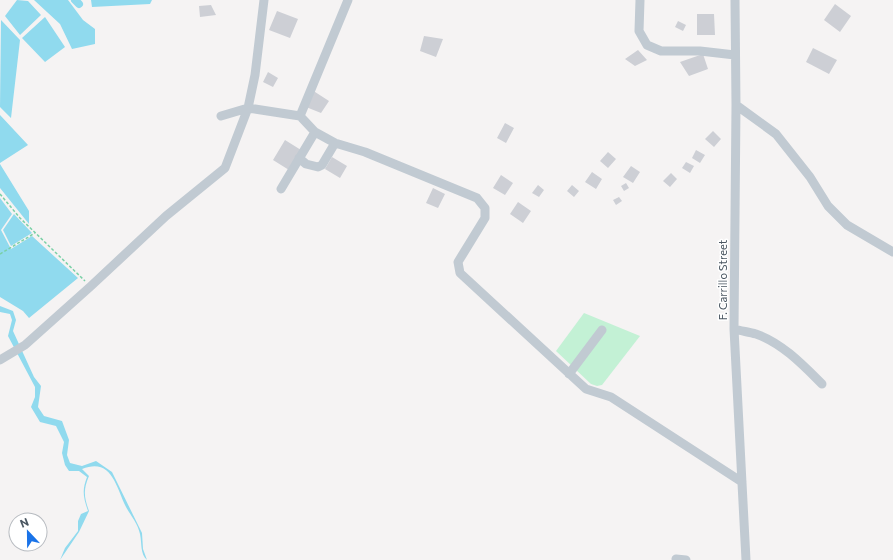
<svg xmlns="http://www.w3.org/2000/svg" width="893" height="560" viewBox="0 0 893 560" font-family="Commissioner,sans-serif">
	<rect width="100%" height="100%" fill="#f5f3f3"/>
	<path fill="#c3f1d5" d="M 584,313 L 640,336 L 602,385 L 597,386 L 591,384 L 556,351 Z"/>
	<path fill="#90daee" d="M 17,0 L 28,1 L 41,15 L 20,35 L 5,16 Z
		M 34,0 L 68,0 L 83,20 L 95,29 L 95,44 L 72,49 L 60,24 Z
		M 91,0 L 152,0 L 150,4 L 92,7 Z
		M 45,17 L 65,47 L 45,62 L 22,38 Z
		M 1,20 L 20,40 L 11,118 L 0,107 Z
		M 0,115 L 28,145 L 0,163 Z
		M 0,164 L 29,211 L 29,224 L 0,188 Z
		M 0,198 L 12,214 L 1,230 L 11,249 L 32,236 L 78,278 L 29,318 L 23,311 L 0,297 Z
		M 14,214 L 32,233 L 11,246 L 3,230 Z
		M 0,306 L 13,311 L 16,320 L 13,331 L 34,377 L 41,386 L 38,407 L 44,416 L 62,421 L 69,440 L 67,455 L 70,463 L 82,466 L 96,461 L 112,472 L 142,533 L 143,549 L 147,560 C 140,554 142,543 140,534 C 138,524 131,516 126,507 C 116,487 112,457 82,469 L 89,476 C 83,490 84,497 89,511 L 79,532 L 60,560 L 65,548 L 78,531 L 78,521 L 81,514 L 88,511 C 83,497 82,490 87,477 L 79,471 L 69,471 L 65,465 L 62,453 L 64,442 L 56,426 L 40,422 L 31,407 L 35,397 L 35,387 L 8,336 L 12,320 L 10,314 L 0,312 Z"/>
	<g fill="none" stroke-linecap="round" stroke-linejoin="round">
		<path stroke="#90daee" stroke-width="8" d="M 75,0 L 79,4"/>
	</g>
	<path fill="#cdcfd5" d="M 835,4 L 851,16 L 840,32 L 824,20 Z
		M 211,5 L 216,15 L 200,17 L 199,6 Z
		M 277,11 L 298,19 L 290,38 L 269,30 Z
		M 697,14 L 714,14 L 715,35 L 697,35 Z
		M 678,21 L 686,25 L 683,31 L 675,27 Z
		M 424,36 L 443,39 L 436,57 L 420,51 Z
		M 813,48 L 837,60 L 829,74 L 806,62 Z
		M 638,50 L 647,60 L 635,66 L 625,59 Z
		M 703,54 L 708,69 L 689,76 L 680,62 Z
		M 268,72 L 278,78 L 273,87 L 263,82 Z
		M 312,90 L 329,101 L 321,113 L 306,107 Z
		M 505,123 L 514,128 L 506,143 L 497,138 Z
		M 713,131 L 721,139 L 714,147 L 705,139 Z
		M 285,140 L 301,150 L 289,170 L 273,160 Z
		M 696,150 L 705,155 L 700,163 L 692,158 Z
		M 608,152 L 616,159 L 608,168 L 600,161 Z
		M 332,157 L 347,166 L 340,178 L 325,169 Z
		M 686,162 L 694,166 L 690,173 L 682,168 Z
		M 631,166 L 640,172 L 633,183 L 623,177 Z
		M 592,172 L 602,179 L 596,189 L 585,182 Z
		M 671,173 L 677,179 L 670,187 L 663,181 Z
		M 501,175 L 513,183 L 505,195 L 493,188 Z
		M 626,183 L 629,188 L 624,191 L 621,186 Z
		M 538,185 L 544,190 L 539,197 L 532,193 Z
		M 572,185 L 579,191 L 574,197 L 567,191 Z
		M 433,188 L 445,194 L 438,208 L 426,203 Z
		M 619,197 L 622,201 L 616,205 L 613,200 Z
		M 518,202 L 531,211 L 523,223 L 510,214 Z"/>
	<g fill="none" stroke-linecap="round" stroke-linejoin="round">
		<path stroke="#7ad0a6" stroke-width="1.5" stroke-dasharray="3 2" stroke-linecap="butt" d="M 0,194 L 20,218 L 85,281
			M 0,254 L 35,233"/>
		<path stroke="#c1cad2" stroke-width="9" d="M 640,0 L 639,31 L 647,45 L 661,51 L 700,51 L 735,55
			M 735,0 L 736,105 L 734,329 L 746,560
			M 736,105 L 776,134 L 810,177 L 828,206 L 847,225 L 893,252
			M 221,116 L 248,108 L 255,75 L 264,0
			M 300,116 L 348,0
			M 299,158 L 306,164 L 318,167 L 322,165 L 335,143
			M 281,189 L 315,132
			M 734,329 C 741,331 749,332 756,334 C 782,343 803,365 822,384
			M 0,360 L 25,345 L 91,286 L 166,216 L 225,168 L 248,108 L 300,116 L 315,132 L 335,143 L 365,152 L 477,198 L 485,208 L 485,218 L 458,262 L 460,273 L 586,389 L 611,397 L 742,482
			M 569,374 L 602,330
			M 676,559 L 686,560"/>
	</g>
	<g text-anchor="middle" stroke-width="3" stroke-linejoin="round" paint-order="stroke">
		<g font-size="11" fill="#4a5661" stroke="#fff">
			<text transform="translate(723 280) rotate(-90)" y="4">F. Carrillo Street</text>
		</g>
	</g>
	<g transform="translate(28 532) rotate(338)"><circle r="19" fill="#ffffff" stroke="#b7bbc0"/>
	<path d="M0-3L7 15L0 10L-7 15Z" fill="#1a73e8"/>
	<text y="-6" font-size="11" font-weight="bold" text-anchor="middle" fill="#4a5661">N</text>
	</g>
</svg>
